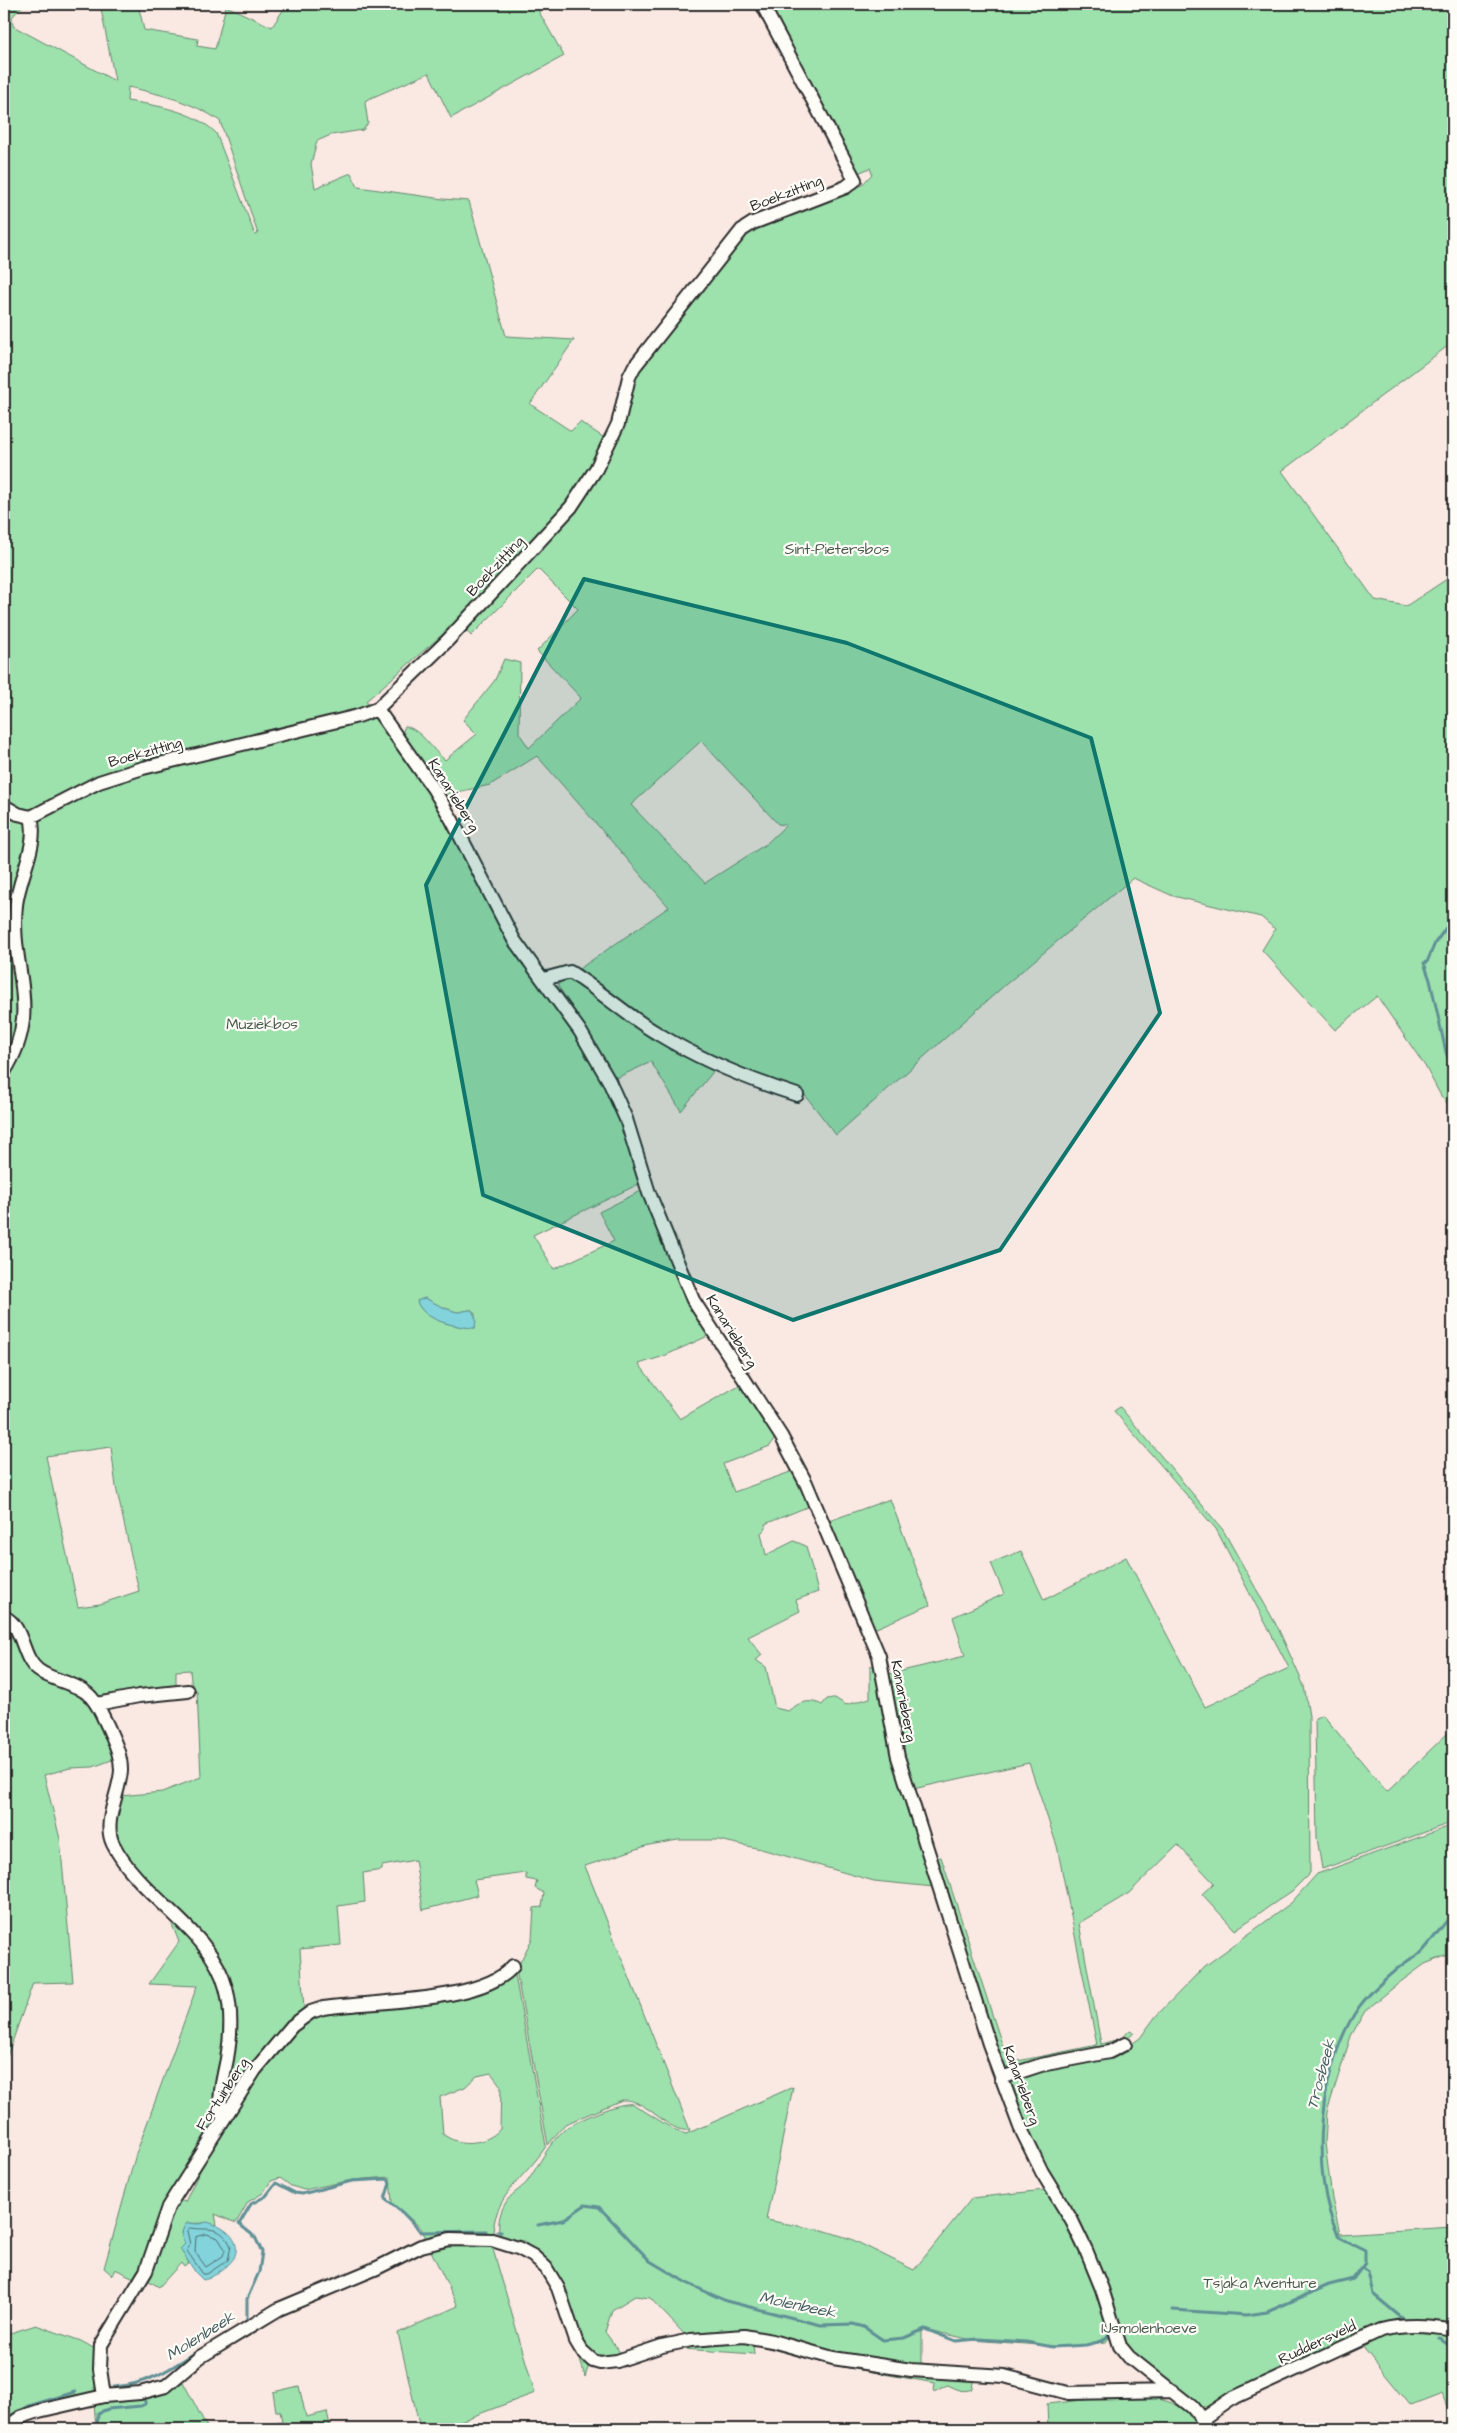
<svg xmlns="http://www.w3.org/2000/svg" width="1457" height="2433" viewBox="0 0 1457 2433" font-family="'Architects Daughter',sans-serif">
	<rect width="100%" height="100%" fill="#fae8e3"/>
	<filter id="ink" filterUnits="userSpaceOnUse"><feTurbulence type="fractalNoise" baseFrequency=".02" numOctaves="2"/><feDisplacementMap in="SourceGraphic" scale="10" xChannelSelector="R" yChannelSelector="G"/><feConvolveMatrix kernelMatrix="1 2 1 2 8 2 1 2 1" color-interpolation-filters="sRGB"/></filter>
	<g filter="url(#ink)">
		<path fill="#9de1ad" stroke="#64866c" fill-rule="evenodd" d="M 4,4 L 24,4 L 12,17 L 13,26 L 115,81 L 100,4 L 138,4 L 144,30 L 198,39 L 197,46 L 215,49 L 226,6 L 272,27 L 287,4 L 537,4 L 539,12 L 564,56 L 451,118 L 429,73 L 366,100 L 365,103 L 368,123 L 363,130 L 331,135 L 317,141 L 311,164 L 315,188 L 351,173 L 358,187 L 443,199 L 469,201 L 506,336 L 574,340 L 530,404 L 571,431 L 580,422 L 606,439 L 617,419 L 626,419 L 629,394 L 639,368 L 741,235 L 757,225 L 862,185 L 872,174 L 870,168 L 858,173 L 843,154 L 765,4 L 1453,4 L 1453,342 L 1282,471 L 1375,600 L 1406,606 L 1453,575 L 1453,1112 L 1441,1096 L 1425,1066 L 1377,996 L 1335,1030 L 1262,950 L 1275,929 L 1261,917 L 1173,896 L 1133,878 L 1005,985 L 836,1135 L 802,1091 L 751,1072 L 681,1040 L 648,1021 L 579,969 L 669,907 L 537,756 L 490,785 L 448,794 L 437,788 L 402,733 L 405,726 C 422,730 431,749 445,760 L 477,734 L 463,720 L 495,680 L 504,659 L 520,663 L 519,733 L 529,748 L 581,698 L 537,651 L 578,609 L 538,569 L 471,636 L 458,621 L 366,701 L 446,819 L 508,937 L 571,1025 L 625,1118 L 641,1183 L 533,1235 L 554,1269 L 614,1241 L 599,1212 L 643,1190 L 697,1318 L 708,1336 L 664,1356 L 639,1364 L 680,1419 L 741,1384 L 775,1432 L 776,1437 L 770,1446 L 723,1464 L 734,1492 L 796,1470 L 812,1505 L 765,1524 L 766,1528 L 761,1533 L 766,1555 L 794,1541 L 806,1546 L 818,1592 L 796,1600 L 800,1611 L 748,1637 L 762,1655 L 756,1660 L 766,1667 L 775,1708 L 788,1711 C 798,1703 809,1698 822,1705 L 827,1699 L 835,1698 L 846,1705 L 870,1698 L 870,1666 L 878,1665 L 891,1736 L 911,1811 L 934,1887 L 874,1881 L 761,1849 L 719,1840 L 678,1840 L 649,1845 L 585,1866 L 690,2130 C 667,2134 648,2098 622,2100 L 565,2124 L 548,2145 L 516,1970 L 532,1939 L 534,1908 L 542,1907 L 544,1893 L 535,1888 L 537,1881 L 526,1879 L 526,1873 L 474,1880 L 478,1895 L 423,1910 L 415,1860 L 382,1866 L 382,1870 L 363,1873 L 365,1902 L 338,1906 L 341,1945 L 300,1949 L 304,2010 L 269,2047 L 259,2061 L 218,2126 L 180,2200 L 185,2202 C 209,2152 265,2032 318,2012 C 339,2004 364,2005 386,2003 C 413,2001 439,1997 466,1994 L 480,1989 L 514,1970 L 546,2146 C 526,2178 496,2192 493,2232 L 489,2236 L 453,2235 L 427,2240 L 421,2228 L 392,2203 L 390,2177 L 352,2180 L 304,2190 L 291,2186 L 280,2178 L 271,2181 L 263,2193 L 248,2202 L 236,2223 L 215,2214 L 217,2225 C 207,2222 197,2224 187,2223 C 181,2231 180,2236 186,2244 L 180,2249 L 189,2263 L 184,2267 L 181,2263 L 159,2287 L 141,2276 L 138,2280 L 115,2269 L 112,2275 L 104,2268 L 136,2154 L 197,1986 L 149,1984 L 179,1942 L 169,1917 C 208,1954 233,1976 228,2035 C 226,2054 220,2073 218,2091 L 223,2091 C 229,2059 237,2025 231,1993 C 220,1937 160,1906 128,1863 C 122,1854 114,1844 113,1833 C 112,1821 118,1807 120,1796 L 162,1792 L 201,1777 L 197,1691 L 192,1691 L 190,1670 L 176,1671 L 176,1690 L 98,1700 C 81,1685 59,1679 41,1666 L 37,1671 C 47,1676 59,1679 69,1685 C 95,1700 109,1730 117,1758 L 93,1767 L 70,1768 L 44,1775 L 60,1839 L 73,1982 L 33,1983 L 4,2065 ZM 128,87 C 160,94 193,102 220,121 L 258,234 L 255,235 L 216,133 C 194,111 156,105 127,101 ZM 701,741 L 778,824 L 786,825 L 766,844 L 705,883 L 631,805 ZM 425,1298 C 430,1301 453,1313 460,1312 C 464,1311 467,1310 472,1310 L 475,1314 L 475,1328 C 457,1327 423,1321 417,1301 ZM 111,1447 L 116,1487 L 139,1591 L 100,1604 L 78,1607 L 46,1456 ZM 491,2073 L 501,2086 L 500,2129 C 487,2145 458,2147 443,2134 L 440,2097 L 465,2087 L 477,2076 Z
			M 569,976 L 716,1068 L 681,1111 L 651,1062 L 614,1079 L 575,1011 L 558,986 L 562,978 Z
			M 1120,1407 L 1223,1530 L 1278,1628 L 1304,1686 L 1309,1716 L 1310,1873 L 1292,1891 L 1235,1930 L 1202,1894 L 1214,1883 L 1178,1845 L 1129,1893 L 1079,1923 L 1101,2044 L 1122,2038 L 1130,2030 L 1134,2032 L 1119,2045 L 1012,2069 L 1005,2068 L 1002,2064 L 936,1858 L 941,1857 L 1008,2063 L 1097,2045 L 1057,1846 L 1029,1763 L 913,1789 L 897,1729 L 889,1674 L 965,1656 L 953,1617 L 1004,1594 L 991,1563 L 1021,1551 L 1044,1600 L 1126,1557 L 1205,1707 L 1289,1668 L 1216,1529 L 1114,1411 Z
			M 890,1499 L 930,1605 L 874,1629 L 849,1575 L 829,1521 Z
			M 1323,1715 L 1387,1792 L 1453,1728 L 1453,1822 L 1322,1869 L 1317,1838 L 1315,1718 Z
			M 1453,1825 L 1453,1953 L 1425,1964 L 1399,1983 L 1365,2011 L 1351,2036 L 1327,2112 L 1325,2143 L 1332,2199 L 1340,2234 L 1453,2227 L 1453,2325 L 1360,2336 L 1212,2405 L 1205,2407 L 1197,2406 L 1127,2350 L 1120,2336 L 1103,2274 L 1027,2136 L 1011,2083 L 1020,2075 L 1121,2052 L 1140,2038 L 1156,2016 L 1205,1966 L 1291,1903 L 1317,1874 Z
			M 793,2087 L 766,2220 L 826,2231 L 851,2239 L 914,2270 L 972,2198 L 1045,2190 L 1078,2241 L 1094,2276 L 1111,2335 L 1106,2342 L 1065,2347 L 972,2340 L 928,2330 L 922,2331 L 922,2365 L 829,2352 L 785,2339 L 688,2338 L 650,2298 L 635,2296 L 612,2310 L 605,2332 L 622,2355 L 601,2357 L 591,2351 L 582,2339 L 576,2318 L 549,2266 L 524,2241 L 508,2240 L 501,2237 C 496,2227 500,2212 505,2204 C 510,2194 520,2190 527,2182 C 539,2165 549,2143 565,2129 C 576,2121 620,2101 633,2104 L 676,2131 L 686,2134 Z
			M 479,2242 L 521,2252 L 548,2276 L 587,2362 L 588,2368 L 585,2377 C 581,2358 550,2279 537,2267 C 524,2256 508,2252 492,2246 L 535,2393 L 439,2429 L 420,2429 L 398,2333 L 458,2306 L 429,2247 Z
			M 36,2325 L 81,2341 L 97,2350 L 97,2384 L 92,2394 L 4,2424 L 4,2335 Z
			M 1411,2329 L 1453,2334 L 1453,2422 L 1442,2394 L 1411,2406 L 1361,2345 L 1384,2335 Z
			M 731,2340 L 974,2376 L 972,2389 C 963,2393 955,2389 947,2385 L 934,2392 L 935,2383 L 832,2365 L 753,2344 L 754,2354 L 683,2349 L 681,2346 Z
			M 183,2382 L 208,2429 L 96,2429 L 94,2402 L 169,2391 Z
			M 299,2386 L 306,2417 L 327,2412 L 331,2429 L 241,2429 L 282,2422 L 280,2411 L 276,2411 L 273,2392 Z
			M 1109,2397 C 1141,2398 1183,2392 1198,2429 L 1048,2429 L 1047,2404 Z"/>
		<path fill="#82d3db" stroke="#5f9095" d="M 425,1298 C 430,1301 453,1313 460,1312 C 464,1311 467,1310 472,1310 L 476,1319 L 475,1328 C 456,1327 423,1321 417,1301 Z
			M 207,2222 C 236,2230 249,2253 220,2271 C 215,2275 210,2279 203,2280 L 196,2273 L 180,2249 L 185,2244 C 181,2236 181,2230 187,2223 L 198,2224 Z"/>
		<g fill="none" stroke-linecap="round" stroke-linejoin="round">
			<path stroke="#4e6e71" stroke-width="1" d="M 190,2228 C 209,2231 220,2224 231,2246 L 228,2260 L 207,2274 L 203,2274 L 187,2251 L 190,2244 L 187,2231 Z
				M 207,2234 L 218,2238 L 225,2249 L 223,2256 L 206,2267 L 195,2252 L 196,2237 Z"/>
			<path stroke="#5f9095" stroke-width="3" d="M 1453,918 L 1435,943 L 1427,962 L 1424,963 L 1430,980 L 1446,1052 L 1453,1071
				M 538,2225 L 563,2220 L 585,2205 L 599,2207 L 650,2261 L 687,2283 L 726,2301 L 821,2325 L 853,2324 L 864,2327 L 883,2340 L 904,2338 L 925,2329 L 956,2341 L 978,2339 L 1026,2342 L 1053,2347 L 1086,2345 L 1102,2341 L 1110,2334
				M 497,2231 L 501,2231
				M 1362,2268 L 1368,2272 L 1373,2294 L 1403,2319
				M 1173,2310 L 1247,2315 L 1267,2312 L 1329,2285 L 1353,2279 L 1365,2263 L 1365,2250 L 1339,2237 C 1308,2174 1319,2063 1359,2007 C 1370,1992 1394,1970 1409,1960 C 1413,1957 1419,1955 1422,1952 C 1433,1940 1442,1925 1453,1914
				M 239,2327 L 247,2320 L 247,2299 L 259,2272 L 262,2252 L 255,2237 L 239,2224 L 251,2204 L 266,2196 L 276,2183 L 295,2193 L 302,2194 L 352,2181 L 388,2179 L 390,2183 L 385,2199 L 403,2213 L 421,2232 L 486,2231
				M 1440,2339 L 1453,2348
				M 114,2387 C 149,2384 170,2369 199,2350
				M 4,2420 L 29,2406 L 75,2392
				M 97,2429 L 98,2413 L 108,2409 L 141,2406 L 145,2404 L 145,2401"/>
			<defs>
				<path id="minor" d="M 377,709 L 433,788 L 452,820 L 514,940 L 580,1031 L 609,1081 L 626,1119 L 649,1193 L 693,1300 L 781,1436 L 806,1483 L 879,1656 L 898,1757 L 989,2044 L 1020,2127 L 1042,2172 L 1072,2221 L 1086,2250 L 1102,2289 L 1120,2346 L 1129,2357 L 1192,2407 L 1202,2419 L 1207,2429
					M 4,806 L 18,814 L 31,817
					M 31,817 L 99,782 L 143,768 L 358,716 L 377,709 L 447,641 L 571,507 L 596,469 L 618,424 L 629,377 L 634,367 L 742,230 L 753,223 L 846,187 L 855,180 L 762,4
					M 544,979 L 570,972 C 601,991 628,1017 660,1035 C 703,1061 750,1080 797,1095
					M 4,1072 C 44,1009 9,969 16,905 C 19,877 39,844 31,817
					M 4,1617 C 24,1626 21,1657 38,1670 C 54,1682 77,1682 91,1697 C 99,1706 103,1717 108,1727 C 114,1741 121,1754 121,1770 C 120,1793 102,1822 113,1844 C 140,1898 211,1929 226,1988 C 232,2010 231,2036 227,2059 C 223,2079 217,2098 223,2118
					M 97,1704 L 139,1696 L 188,1691
					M 1001,2078 L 1041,2065 L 1109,2052 L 1125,2044
					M 104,2396 L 100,2369 L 101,2345 L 146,2271 L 168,2207 L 255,2070 L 292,2026 L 311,2012 L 323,2008 C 369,2001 484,2003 513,1966
					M 1202,2419 L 1231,2399 L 1381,2330 C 1406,2324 1428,2325 1453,2330
					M 5,2429 L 21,2417 L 39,2411 L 104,2396 L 140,2393 L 166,2386 L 200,2357 L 279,2309 L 377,2268 L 421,2246 L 450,2239 L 492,2240 L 518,2248 L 533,2256 L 546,2268 L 558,2288 L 576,2341 L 582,2351 L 593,2361 L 600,2363 L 617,2361 L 662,2346 L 691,2340 L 744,2336 L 772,2341 L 833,2358 L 911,2370 L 1004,2376 L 1068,2393 L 1173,2391"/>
			</defs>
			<use href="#minor" stroke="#2b2b2b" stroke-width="16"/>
			<use href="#minor" stroke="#fdfcf7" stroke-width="12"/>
		</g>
	</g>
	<path fill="#0f766e" fill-opacity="0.2" stroke="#0f766e" stroke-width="4" stroke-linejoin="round" d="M 584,579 L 847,643 L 1091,738 L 1160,1013 L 1000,1250 L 793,1320 L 483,1195 L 426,885 Z"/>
	<g text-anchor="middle" stroke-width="4.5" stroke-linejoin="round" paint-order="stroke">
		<g font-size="15" fill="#2b2b2b" stroke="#fdfcf7">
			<text transform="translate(786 193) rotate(-21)" y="5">Boekzitting</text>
			<text transform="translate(495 566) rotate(-47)" y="5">Boekzitting</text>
			<text transform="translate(145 752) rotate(-16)" y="5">Boekzitting</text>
			<text transform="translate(454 795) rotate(58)" y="5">Kanarieberg</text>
			<text transform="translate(732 1331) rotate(58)" y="5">Kanarieberg</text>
			<text transform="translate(904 1701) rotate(79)" y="5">Kanarieberg</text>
			<text transform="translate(1022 2085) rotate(70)" y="5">Kanarieberg</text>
			<text transform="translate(222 2094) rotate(-57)" y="5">Fortuinberg</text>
			<text transform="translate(1317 2342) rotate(-25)" y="5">Ruddersveld</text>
		</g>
		<g font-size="15" fill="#48584c" stroke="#fdfcf7">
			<text x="837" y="554">Sint-Pietersbos</text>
			<text x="262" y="1029">Muziekbos</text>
			<text x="1260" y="2288">Tsjaka Aventure</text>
			<text x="1149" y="2333">IJsmolenhoeve</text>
		</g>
		<g font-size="16" font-style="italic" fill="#455d60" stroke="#fdfcf7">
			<text transform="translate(1320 2074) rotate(-75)" y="6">Trosbeek</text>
			<text transform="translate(798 2304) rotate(12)" y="6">Molenbeek</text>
			<text transform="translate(200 2335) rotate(-32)" y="6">Molenbeek</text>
		</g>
	</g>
	<rect width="1457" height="2433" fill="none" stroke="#fdfcf7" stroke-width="20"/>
	<rect x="10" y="10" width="1437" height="2413" fill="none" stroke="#2b2b2b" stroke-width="2" filter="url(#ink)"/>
</svg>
